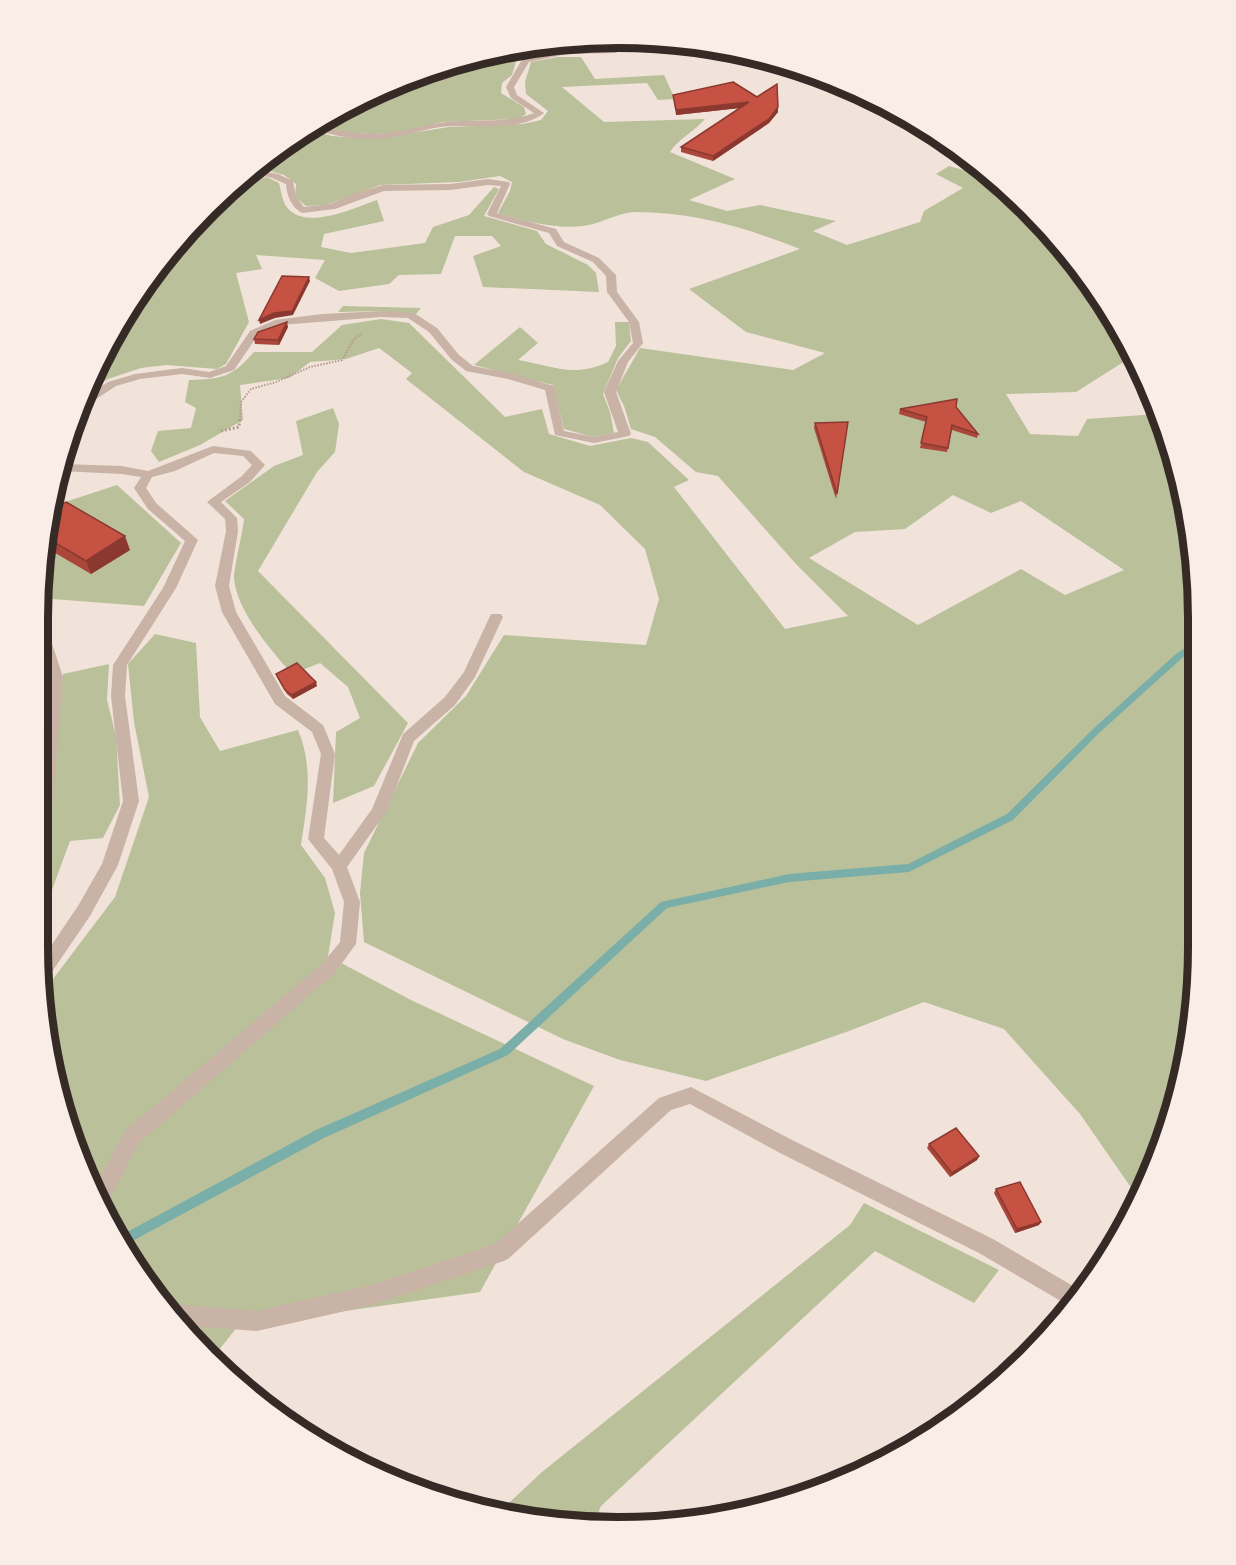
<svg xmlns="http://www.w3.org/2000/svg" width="1236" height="1565" viewBox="0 0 1236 1565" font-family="'IBM Plex Sans',sans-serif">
	<rect width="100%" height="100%" fill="#f1e3da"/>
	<path fill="#b9c09a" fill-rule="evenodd" d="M 630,40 C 614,50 594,48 575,49 L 569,42 Z
		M 506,51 L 500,55 L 516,61 L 512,75 L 502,83 L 501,93 L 524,107 L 526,114 L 518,119 L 442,122 L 393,133 L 370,134 L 343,132 L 314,124 L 328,115 L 432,68 Z
		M 558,57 L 581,57 L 595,79 L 664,75 L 675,99 L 658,100 L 647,83 L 562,87 L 604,122 L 705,119 C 695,131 678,139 670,152 L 735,179 L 689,200 L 727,211 L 760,205 L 836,221 L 813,231 L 847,245 L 920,222 L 924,211 L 963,188 L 936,174 L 949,166 L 985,176 L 989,174 L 1055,236 L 1121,328 L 1133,356 L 1076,392 L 1006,394 L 1030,434 L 1078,436 L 1087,419 L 1157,414 L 1179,467 L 1197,580 L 1198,947 L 1187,1060 L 1154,1169 L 1139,1199 L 1080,1114 L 1004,1029 L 924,1002 L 849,1031 L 706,1081 L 620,1060 L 563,1039 L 364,942 L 360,893 L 364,853 L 418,743 L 466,696 L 504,635 L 646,645 L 659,599 L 645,549 L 600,505 L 524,472 L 406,379 L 412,373 L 379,348 L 346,359 L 310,362 L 289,378 L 240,385 L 243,420 L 200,445 L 159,462 L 151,451 L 158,431 L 191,428 L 196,408 L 185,402 L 189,380 C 222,379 231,378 254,352 L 312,352 L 342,325 L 381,319 L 409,323 L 505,417 L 542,409 L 549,434 L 590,446 L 631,438 L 648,442 L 689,480 L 674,487 L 785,629 L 848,616 L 796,564 L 718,476 L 696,472 L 655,437 L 631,429 L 624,406 L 616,390 L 640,348 L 793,370 L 825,353 L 746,332 L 689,289 L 800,249 C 747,228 694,212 636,212 C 618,212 601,224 583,226 C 554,229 526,222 498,213 L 510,191 L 512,182 L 500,176 L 459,182 L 380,185 L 326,205 L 306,206 L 295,197 L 296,184 L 284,175 L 255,167 L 307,129 L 332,136 L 373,139 L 449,127 L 523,124 L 541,120 L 548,111 L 526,94 L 525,82 L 531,62 ZM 953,495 L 991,513 L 1021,501 L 1124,570 L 1065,595 L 1021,569 L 918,625 L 809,558 L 855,532 L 905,529 Z
		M 246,175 L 269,178 L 279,183 C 281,190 282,200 286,206 C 304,232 354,208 377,200 L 384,221 L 324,234 L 321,247 L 351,253 L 425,243 L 433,227 L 469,215 L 494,187 L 499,189 L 484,216 L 537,231 L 546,244 L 588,265 L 596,273 L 599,292 L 483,287 L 473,256 L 501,246 L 492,236 L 455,236 L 441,274 L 399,275 L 389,284 L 339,291 L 315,278 L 325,260 L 256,255 L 262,269 L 236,273 L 249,322 L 226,364 L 217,369 L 166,365 L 141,368 L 108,379 L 86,392 L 115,328 L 181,236 Z
		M 343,306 L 421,308 L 416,314 L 377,311 L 338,312 Z
		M 615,322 L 629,322 L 631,341 L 618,358 L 603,394 L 610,412 L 614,433 L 593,437 L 564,429 L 553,385 L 474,365 L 520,327 L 538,343 L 518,360 C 553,366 574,378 608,362 L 616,346 Z
		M 333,408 L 339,424 L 335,452 L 317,472 L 258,571 L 408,723 L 374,786 L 333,803 L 336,732 L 360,718 L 348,687 L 320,663 L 292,674 C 270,649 238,613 234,579 C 233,571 243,532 244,519 L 225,501 L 274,466 L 303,455 L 296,421 Z
		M 117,485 L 181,543 L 144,606 L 39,598 L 39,580 L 53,509 L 65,502 Z
		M 155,634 L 196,643 L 200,717 L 220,751 L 298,730 C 314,768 307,805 301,845 L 325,878 L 335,913 L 328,956 L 411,1000 L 594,1086 L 480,1292 L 238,1326 L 211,1360 L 115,1237 L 57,1097 L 43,988 L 53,979 L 115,897 L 149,797 L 134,722 L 128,664 Z
		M 109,664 L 107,700 L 116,736 L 120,805 L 103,838 L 70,841 L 49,898 L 38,898 L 38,849 L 49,816 L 63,674 Z
		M 864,1203 L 999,1270 L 974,1303 L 875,1251 L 601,1506 L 594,1524 L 499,1512 L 542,1472 L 850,1225 Z"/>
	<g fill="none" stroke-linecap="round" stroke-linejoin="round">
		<path fill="#79aea9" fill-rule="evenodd" d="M 1197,640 L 1197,647 L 1182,658 L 1099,733 L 1013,820 L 909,872 L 789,882 L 667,908 L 508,1055 L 324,1138 L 123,1246 L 116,1238 L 316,1130 L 500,1049 L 661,902 L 789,874 L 908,864 L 1007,814 L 1093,729 L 1176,654 Z"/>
		<path stroke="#b59b90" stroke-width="2" stroke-dasharray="1.5 1.5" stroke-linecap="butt" d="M 240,420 L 241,402 L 251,389 L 276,382 L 310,367 L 342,360 L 354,339 L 363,333"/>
		<path stroke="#b59b90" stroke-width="3" stroke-dasharray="2 2" stroke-linecap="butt" d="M 221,431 L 239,427 L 240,418"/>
		<path fill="#c9b2a6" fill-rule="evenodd" d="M 644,39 L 616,53 L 567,54 L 529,62 L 514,87 L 517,95 L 544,113 C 517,134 472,123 440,127 C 416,131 393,140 368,139 C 348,139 328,134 309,128 L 315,124 C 340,132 366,136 392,132 C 411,130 428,123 447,122 C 476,119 506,124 534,113 L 511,98 L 506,87 L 523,58 L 567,50 L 615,49 L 633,40 Z
			M 252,169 L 278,174 L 293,181 L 296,197 L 304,207 L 330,204 L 356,193 L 383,185 L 450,184 L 488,179 L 509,182 L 510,184 L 497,213 L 556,229 L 564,242 L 599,258 L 616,275 L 617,292 L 639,322 L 643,343 L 628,362 L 616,392 L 631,434 L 629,436 L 594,443 L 555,435 L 545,390 L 508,379 L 466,371 L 451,359 L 429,332 L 408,318 L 381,317 L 281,325 L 258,335 L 234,370 L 210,378 L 182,374 L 140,379 L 116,386 L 84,407 L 79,408 L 84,398 L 108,382 L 135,374 L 182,368 L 209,372 L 226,366 L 250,331 L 275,320 L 322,314 L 381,311 L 414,313 L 437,328 L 459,355 L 473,366 L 510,373 L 554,386 L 564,431 L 594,437 L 618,432 L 604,392 L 618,361 L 633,343 L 629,322 L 607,292 L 606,276 L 593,262 L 557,246 L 549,233 L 489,216 L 487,214 L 501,186 L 488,185 L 450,190 L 384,191 L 335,209 L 302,213 C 291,207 287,196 286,184 L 272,178 L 248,173 Z
			M 213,446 L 251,451 L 265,465 L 250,482 L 221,502 L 237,518 L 238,531 L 229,586 L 236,612 L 285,696 L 323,725 L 335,754 L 324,838 L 339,855 L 372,809 L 403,734 L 445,697 L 464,672 L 491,614 L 501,614 L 503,617 L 475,677 L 455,705 L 414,741 L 387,811 L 347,867 L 360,902 L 356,944 L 334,974 L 140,1142 L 106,1204 L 102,1205 L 94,1187 L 126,1130 L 322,964 L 340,942 L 344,902 L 332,869 L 308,839 L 321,754 L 312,732 L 275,704 L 222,612 L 215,586 L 226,531 L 225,519 L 207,502 L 242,476 L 252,465 L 243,456 L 214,453 L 175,471 L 152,477 L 146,488 L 156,503 L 198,540 L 176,588 L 127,665 L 125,696 L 139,801 L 118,865 L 90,916 L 47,979 L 42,981 L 40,962 L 78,906 L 102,864 L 123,801 L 111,696 L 113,665 L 163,588 L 185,541 L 148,509 L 134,488 L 141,477 L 122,474 L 61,471 L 62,464 L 122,466 L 148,471 Z
			M 39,620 L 46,625 L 63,677 L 51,821 L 43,839 L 38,841 L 38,793 L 49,677 L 39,644 Z
			M 691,1087 L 794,1141 L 993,1239 L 1078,1289 L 1080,1293 L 1066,1308 L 1064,1303 L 979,1253 L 780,1153 L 690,1104 L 671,1110 L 508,1259 L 501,1262 L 372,1305 L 257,1331 L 183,1325 L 168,1306 L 174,1304 L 257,1311 L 372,1285 L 495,1244 L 659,1098 Z"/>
	</g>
	<path fill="#aa473a" d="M 673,95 L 778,112 L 769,123 L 713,161 L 681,152 L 681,147 L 740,108 L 676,115 Z
		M 288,327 L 279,345 L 255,344 L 254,339 Z
		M 956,407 L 978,434 L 977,438 L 952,430 L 947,452 L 920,448 L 926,422 L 899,414 L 900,409 Z
		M 848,422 L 836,499 L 814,428 L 815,423 Z
		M 53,510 L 130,550 L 91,574 L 45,547 Z
		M 276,674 L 317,686 L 293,699 L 287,694 L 278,679 Z
		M 929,1144 L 979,1156 L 977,1160 L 950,1177 L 927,1148 Z
		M 996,1189 L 1039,1225 L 1015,1233 L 994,1193 Z"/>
	<path fill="#8b3930" d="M 749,102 L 749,107 L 676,115 L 676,110 Z
		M 778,107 L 778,112 L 769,123 L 713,161 L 713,156 Z
		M 309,277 L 310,281 L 293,315 L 275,318 L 260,324 L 259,320 Z
		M 287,322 L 288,327 L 279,345 L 278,340 Z
		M 125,536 L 130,550 L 91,574 L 86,561 Z
		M 316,682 L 317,686 L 293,699 L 292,695 Z
		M 979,1156 L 977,1160 L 950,1177 L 952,1173 Z
		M 1041,1222 L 1039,1225 L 1015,1233 L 1017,1229 Z"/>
	<path fill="#c65244" stroke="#8b3930" stroke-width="1.5" d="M 733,82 L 757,97 L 777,84 L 778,107 L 770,118 L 713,156 L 681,147 L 749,102 L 676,110 L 673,95 Z
		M 282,276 L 309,277 L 292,311 L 274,313 L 259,320 Z
		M 287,322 L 278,340 L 254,339 L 258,332 Z
		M 957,399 L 956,407 L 978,434 L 952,425 L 948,448 L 921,443 L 927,417 L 900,409 Z
		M 848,422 L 837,494 L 815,423 Z
		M 66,502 L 125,536 L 86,561 L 47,538 L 53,510 Z
		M 297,663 L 316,682 L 292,695 L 285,690 L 276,674 Z
		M 956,1128 L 979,1156 L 952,1173 L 929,1144 Z
		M 1020,1182 L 1041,1222 L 1017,1229 L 996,1189 Z"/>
	<path d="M0 0H1236V1565H0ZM618 48H618A570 570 0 0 1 1188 618V947A570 570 0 0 1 618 1517H618A570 570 0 0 1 48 947V618A570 570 0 0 1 618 48Z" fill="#f9eee7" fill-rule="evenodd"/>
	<path fill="none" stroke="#362a27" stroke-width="8" d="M618 48H618A570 570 0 0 1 1188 618V947A570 570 0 0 1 618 1517H618A570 570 0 0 1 48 947V618A570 570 0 0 1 618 48Z"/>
</svg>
